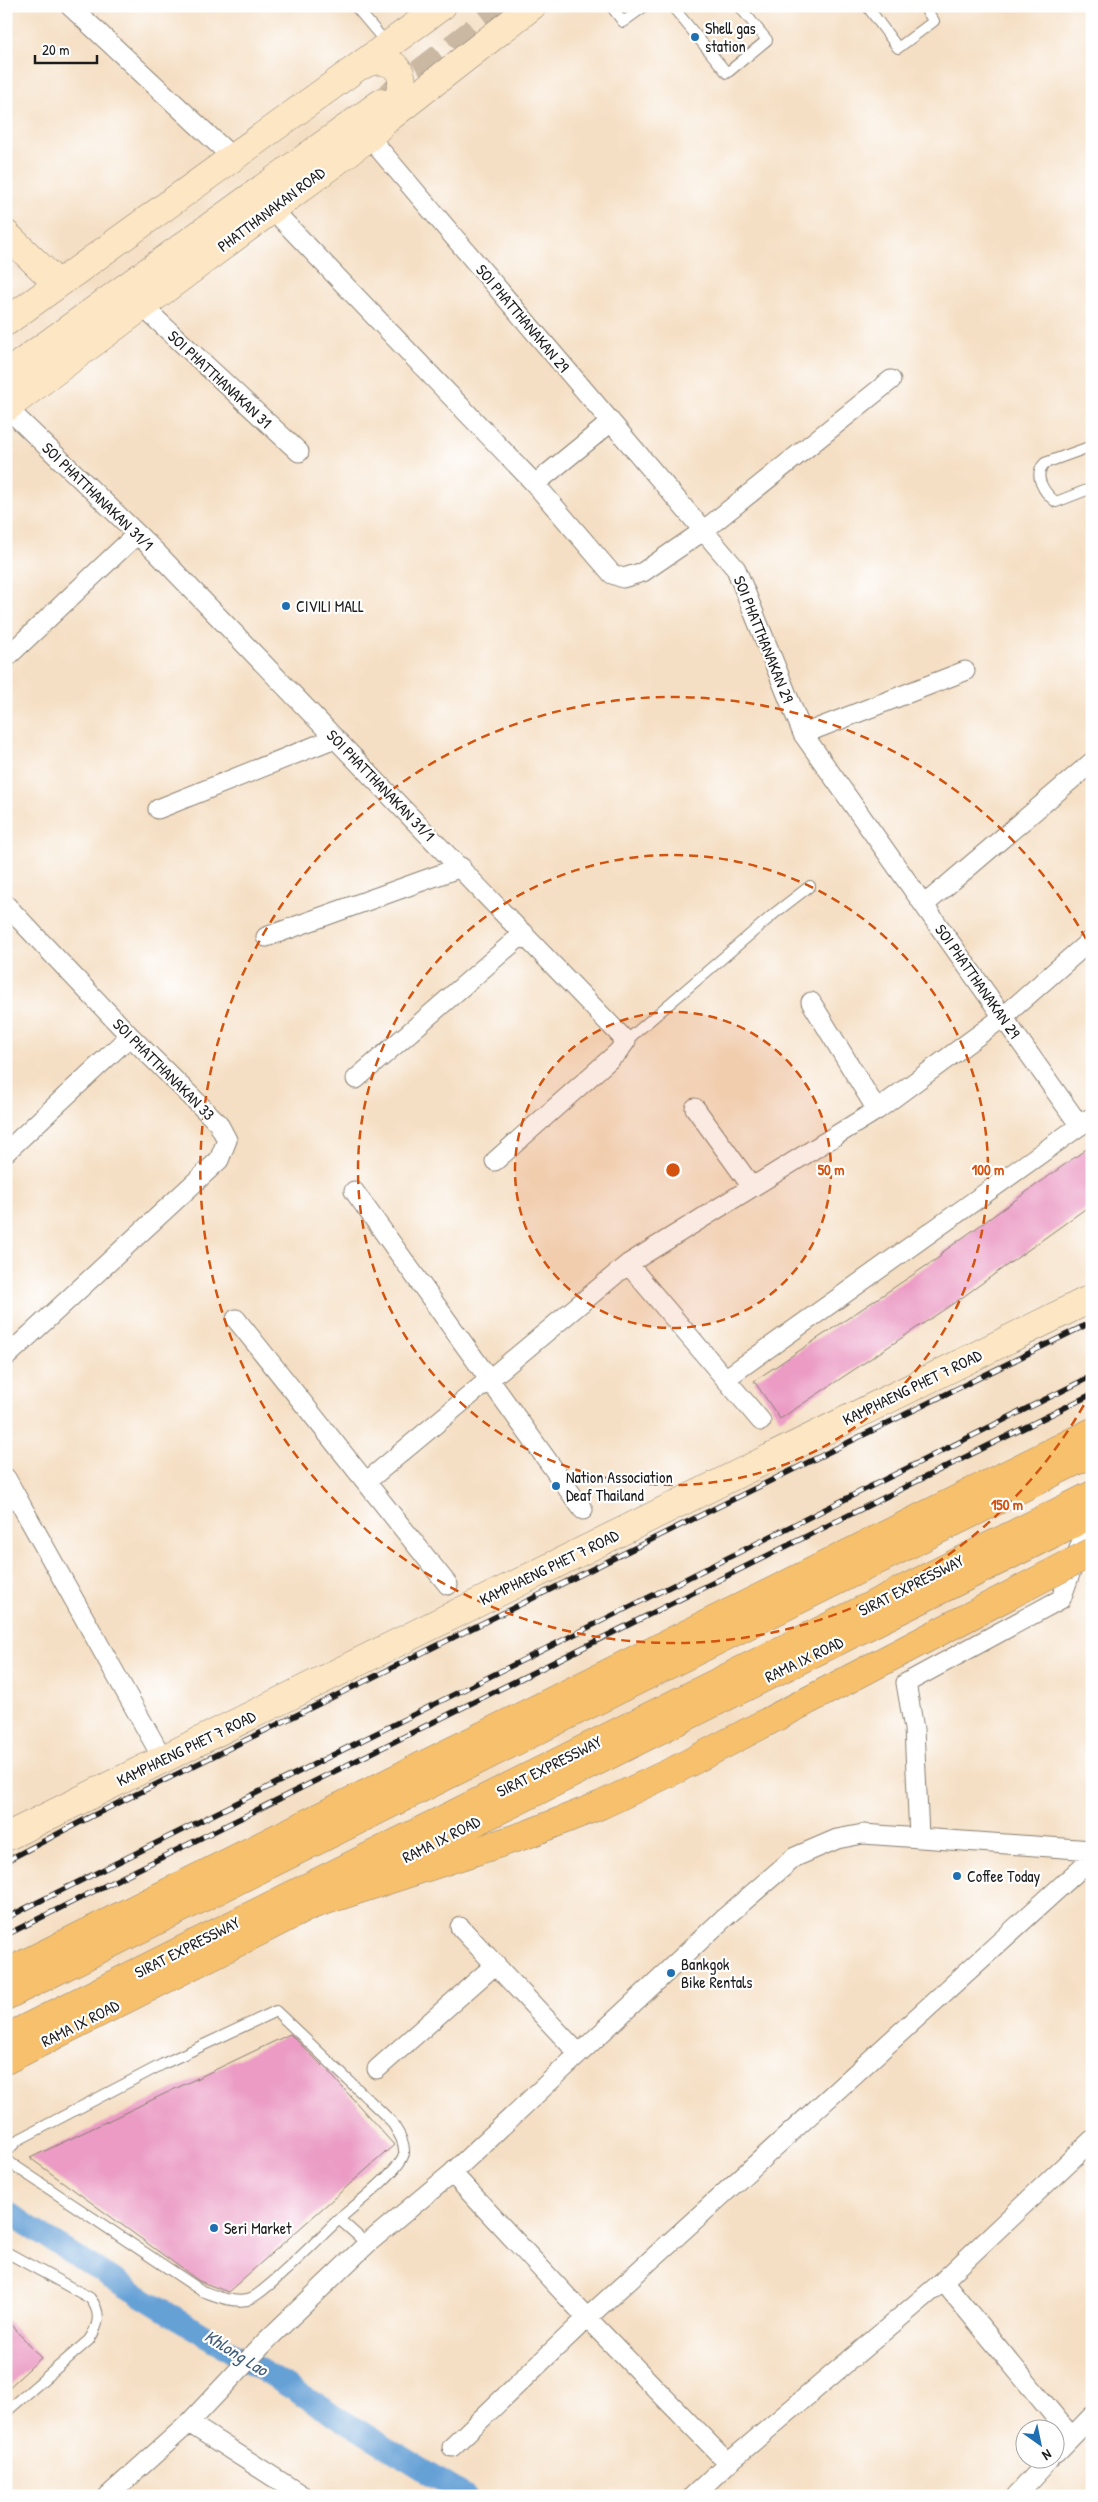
<svg xmlns="http://www.w3.org/2000/svg" width="1098" height="2502" viewBox="0 0 1098 2502" font-family="'Patrick Hand',sans-serif">
	<rect width="100%" height="100%" fill="#fff"/>
	<filter id="ink" filterUnits="userSpaceOnUse"><feTurbulence type="fractalNoise" baseFrequency=".02" numOctaves="2"/><feDisplacementMap in="SourceGraphic" scale="10" xChannelSelector="R" yChannelSelector="G"/><feConvolveMatrix kernelMatrix="1 2 1 2 8 2 1 2 1" color-interpolation-filters="sRGB"/></filter>
	<filter id="wash" filterUnits="userSpaceOnUse"><feTurbulence type="fractalNoise" baseFrequency=".0096" numOctaves="4" result="noise"/><feDisplacementMap in="SourceGraphic" scale="20" xChannelSelector="R" yChannelSelector="G"/><feGaussianBlur stdDeviation="1.12" result="paint"/><feColorMatrix in="noise" values="0 0 0 0 0 0 0 0 0 0 0 0 0 0 0 0 0 1.4 0 .05"/><feComposite in="paint" operator="in"/></filter>
	<g filter="url(#wash)">
		<rect width="100%" height="100%" fill="#f5dfc4"/>
		<g fill="none" stroke-linecap="round" stroke-linejoin="round">
			<path stroke="#66a1d6" stroke-width="22" d="M 6,2210 L 37,2232 L 129,2289 L 466,2496"/>
		</g>
		<g id="blocks">
			<path fill="#eb9bc4" d="M 1092,1145 L 1092,1204 L 960,1299 L 780,1419 L 754,1381 L 941,1256 L 940,1254 Z
				M 290,2034 L 327,2070 L 394,2145 L 228,2292 L 199,2281 L 30,2158 Z
				M 6,2319 L 41,2358 L 6,2390 Z"/>
		</g>
	</g>
	<g filter="url(#ink)">
		<use href="#blocks" fill-opacity="0" stroke="#887e70" stroke-width="1"/>
		<g fill="none" stroke-linecap="round" stroke-linejoin="round">
			<path stroke="#cab8a2" stroke-width="28" stroke-dasharray="28 14" stroke-linecap="butt" d="M 386,99 L 508,6"/>
			<defs>
				<path id="lane" d="M 355,6 L 387,44
					M 611,6 L 623,22 L 645,6
					M 672,6 L 727,73 L 767,40 L 739,6
					M 867,6 L 898,48 L 934,21 L 923,6
					M 1092,446 L 1045,463 C 1032,475 1044,493 1056,502 L 1092,488
					M 626,1041 L 775,913 L 810,886
					M 6,2152 L 18,2140 L 163,2064 L 276,2011 L 391,2121 C 397,2131 405,2141 404,2153 C 402,2169 353,2207 339,2219 L 367,2244
					M 6,2160 L 202,2291 C 216,2296 232,2303 247,2300 C 262,2297 324,2233 339,2219
					M 6,2252 L 90,2298 C 102,2313 99,2325 89,2340 L 6,2412"/>
				<path id="street" d="M 70,6 L 233,158
					M 369,137 L 736,569 L 803,734 L 1080,1126
					M 271,208 L 535,484 L 612,574 L 623,578 L 643,572 L 703,531 L 891,380
					M 142,306 L 299,452
					M 7,408 L 157,553 L 626,1041 L 618,1052 L 495,1161
					M 535,484 L 611,422
					M 6,658 L 137,534
					M 803,734 L 965,671
					M 158,809 L 335,738
					M 6,905 L 130,1036 L 218,1123 L 227,1140 L 219,1160 L 6,1357
					M 924,905 L 1092,762
					M 266,937 L 461,867
					M 811,1002 L 877,1110
					M 356,1079 L 524,933
					M 695,1108 L 752,1187
					M 6,1152 L 130,1036
					M 354,1191 L 583,1510
					M 628,1264 L 761,1421
					M 236,1319 L 448,1585
					M 725,1379 L 1092,1117
					M 6,1478 L 163,1759
					M 366,1482 L 628,1264 L 877,1110 L 1003,1017 L 1092,939
					M 919,1836 L 914,1729 L 906,1683 L 1061,1599 L 1091,1515
					M 460,1927 L 579,2054
					M 377,2069 L 496,1964
					M 452,2173 L 587,2318 L 728,2463
					M 943,2281 L 1071,2436
					M 189,2423 L 303,2496
					M 452,2447 L 587,2318 L 1092,1858
					M 1056,2453 L 1092,2416
					M 108,2496 L 189,2423 L 267,2340 L 367,2244 L 452,2173 L 723,1919 L 795,1857 L 837,1839 L 863,1834 L 1092,1850
					M 693,2496 L 728,2463 L 943,2281 L 1092,2140
					M 1016,2496 L 1049,2460"/>
				<path id="secondary" d="M 363,65 C 379,56 403,62 402,84 C 401,95 393,107 388,116
					M 6,234 L 58,284
					M 6,322 L 442,6
					M 6,374 L 381,103
					M 6,408 L 369,137 L 386,120 L 532,6
					M 6,1837 L 1092,1298"/>
				<path id="primary" d="M 6,1973 L 1092,1432
					M 6,2060 L 473,1823 L 1092,1514"/>
				<path id="highway" d="M 306,1907 L 528,1834 L 601,1805 L 677,1769
					M 6,1996 L 1092,1453
					M 6,2038 L 1092,1495"/>
			</defs>
			<use href="#lane" stroke="#887e70" stroke-width="12"/>
			<use href="#street" stroke="#887e70" stroke-width="21"/>
			<use href="#secondary" stroke="#887e70" stroke-width="29"/>
			<use href="#primary" stroke="#887e70" stroke-width="29"/>
			<use href="#highway" stroke="#887e70" stroke-width="29"/>
			<use href="#lane" stroke="#fff" stroke-width="10"/>
			<use href="#street" stroke="#fff" stroke-width="19"/>
			<use href="#secondary" stroke="#fce6c4" stroke-width="28"/>
			<use href="#primary" stroke="#f7c06c" stroke-width="28"/>
			<use href="#highway" stroke="#f7c06c" stroke-width="28"/>
			<defs>
				<path id="rail" d="M 6,1861 L 90,1817 L 1092,1322
					M 6,1918 L 1092,1376
					M 6,1935 L 1092,1394"/>
			</defs>
			<use href="#rail" stroke="#1c1c1c" stroke-width="5.5"/>
			<use href="#rail" stroke="#fff" stroke-width="4" stroke-dasharray="11" stroke-linecap="butt"/>
			<defs>
				<path id="highway-bridge" d="M 677,1769 L 1092,1552"/>
			</defs>
			<use href="#highway-bridge" stroke="#887e70" stroke-width="29" stroke-linecap="butt"/>
			<use href="#highway-bridge" stroke="#f7c06c" stroke-width="28"/>
		</g>
	</g>
	<circle cx="673" cy="1170" r="158" fill="#d4530e" fill-opacity=".12"/>
	<g fill="none" stroke="#d4530e" stroke-width="2.5" stroke-dasharray="9 6">
		<circle cx="673" cy="1170" r="158"/>
		<circle cx="673" cy="1170" r="315"/>
		<path d="M1091 1392A473 473 0 1 1 1091 948"/>
	</g>
	<g fill="#1f6fb2" stroke="#fff" stroke-width="2">
		<circle cx="695" cy="37" r="5"/>
		<circle cx="286" cy="606" r="5"/>
		<circle cx="556" cy="1486" r="5"/>
		<circle cx="957" cy="1876" r="5"/>
		<circle cx="671" cy="1973" r="5"/>
		<circle cx="214" cy="2228" r="5"/>
	</g>
	<g text-anchor="middle" stroke-width="4.5" stroke-linejoin="round" paint-order="stroke">
		<g font-size="16" fill="#1c1c1c" stroke="#fff" text-anchor="start">
			<text x="705" y="34">Shell gas<tspan x="705" dy="18">station</tspan></text>
			<text x="296" y="612">CIVILI MALL</text>
			<text x="566" y="1483">Nation Association<tspan x="566" dy="18">Deaf Thailand</tspan></text>
			<text x="967" y="1882">Coffee Today</text>
			<text x="681" y="1970">Bankgok<tspan x="681" dy="18">Bike Rentals</tspan></text>
			<text x="224" y="2234">Seri Market</text>
		</g>
		<g font-size="16" fill="#1c1c1c" stroke="#fff">
			<text transform="translate(271 209) rotate(-37)" y="6">PHATTHANAKAN ROAD</text>
			<text transform="translate(523 318) rotate(50)" y="6">SOI PHATTHANAKAN 29</text>
			<text transform="translate(220 379) rotate(43)" y="6">SOI PHATTHANAKAN 31</text>
			<text transform="translate(98 496) rotate(44)" y="6">SOI PHATTHANAKAN 31/1</text>
			<text transform="translate(764 639) rotate(68)" y="6">SOI PHATTHANAKAN 29</text>
			<text transform="translate(381 785) rotate(46)" y="6">SOI PHATTHANAKAN 31/1</text>
			<text transform="translate(978 981) rotate(55)" y="6">SOI PHATTHANAKAN 29</text>
			<text transform="translate(164 1069) rotate(45)" y="6">SOI PHATTHANAKAN 33</text>
			<text transform="translate(912 1387) rotate(-26)" y="6">KAMPHAENG PHET 7 ROAD</text>
			<text transform="translate(549 1567) rotate(-26)" y="6">KAMPHAENG PHET 7 ROAD</text>
			<text transform="translate(911 1585) rotate(-27)" y="6">SIRAT EXPRESSWAY</text>
			<text transform="translate(804 1659) rotate(-26)" y="6">RAMA IX ROAD</text>
			<text transform="translate(186 1748) rotate(-26)" y="6">KAMPHAENG PHET 7 ROAD</text>
			<text transform="translate(549 1766) rotate(-27)" y="6">SIRAT EXPRESSWAY</text>
			<text transform="translate(441 1839) rotate(-27)" y="6">RAMA IX ROAD</text>
			<text transform="translate(187 1947) rotate(-27)" y="6">SIRAT EXPRESSWAY</text>
			<text transform="translate(80 2023) rotate(-27)" y="6">RAMA IX ROAD</text>
		</g>
		<g font-size="18" font-style="italic" fill="#415e79" stroke="#fff">
			<text transform="translate(236 2353) rotate(32)" y="6">Khlong Lao</text>
		</g>
	</g>
	<circle cx="673" cy="1170" r="8" fill="#d4530e" stroke="#fff" stroke-width="2.5"/>
	<g font-size="15" text-anchor="middle" font-weight="bold" fill="#d4530e" stroke="#fff" stroke-width="4.5" stroke-linejoin="round" paint-order="stroke">
		<text x="831" y="1175">50 m</text>
		<text x="988" y="1175">100 m</text>
		<text x="1007" y="1510">150 m</text>
	</g>
	<rect width="1098" height="2502" fill="none" stroke="#fff" stroke-width="25"/>
	<g transform="translate(1040 2444) rotate(147)"><circle r="24" fill="#ffffff" stroke="#a4a4a4"/>
	<path d="M0-4L9 19L0 12L-9 19Z" fill="#1f6fb2"/>
	<text y="-8" font-size="14" font-weight="bold" text-anchor="middle" fill="#1c1c1c">N</text>
	</g>
	<path d="M35 55v8h62v-8" fill="none" stroke="#1c1c1c" stroke-width="2.5"/>
	<text x="42" y="55" font-size="15" fill="#1c1c1c" stroke="#ffffff" stroke-width="4" paint-order="stroke">20 m</text>
</svg>
